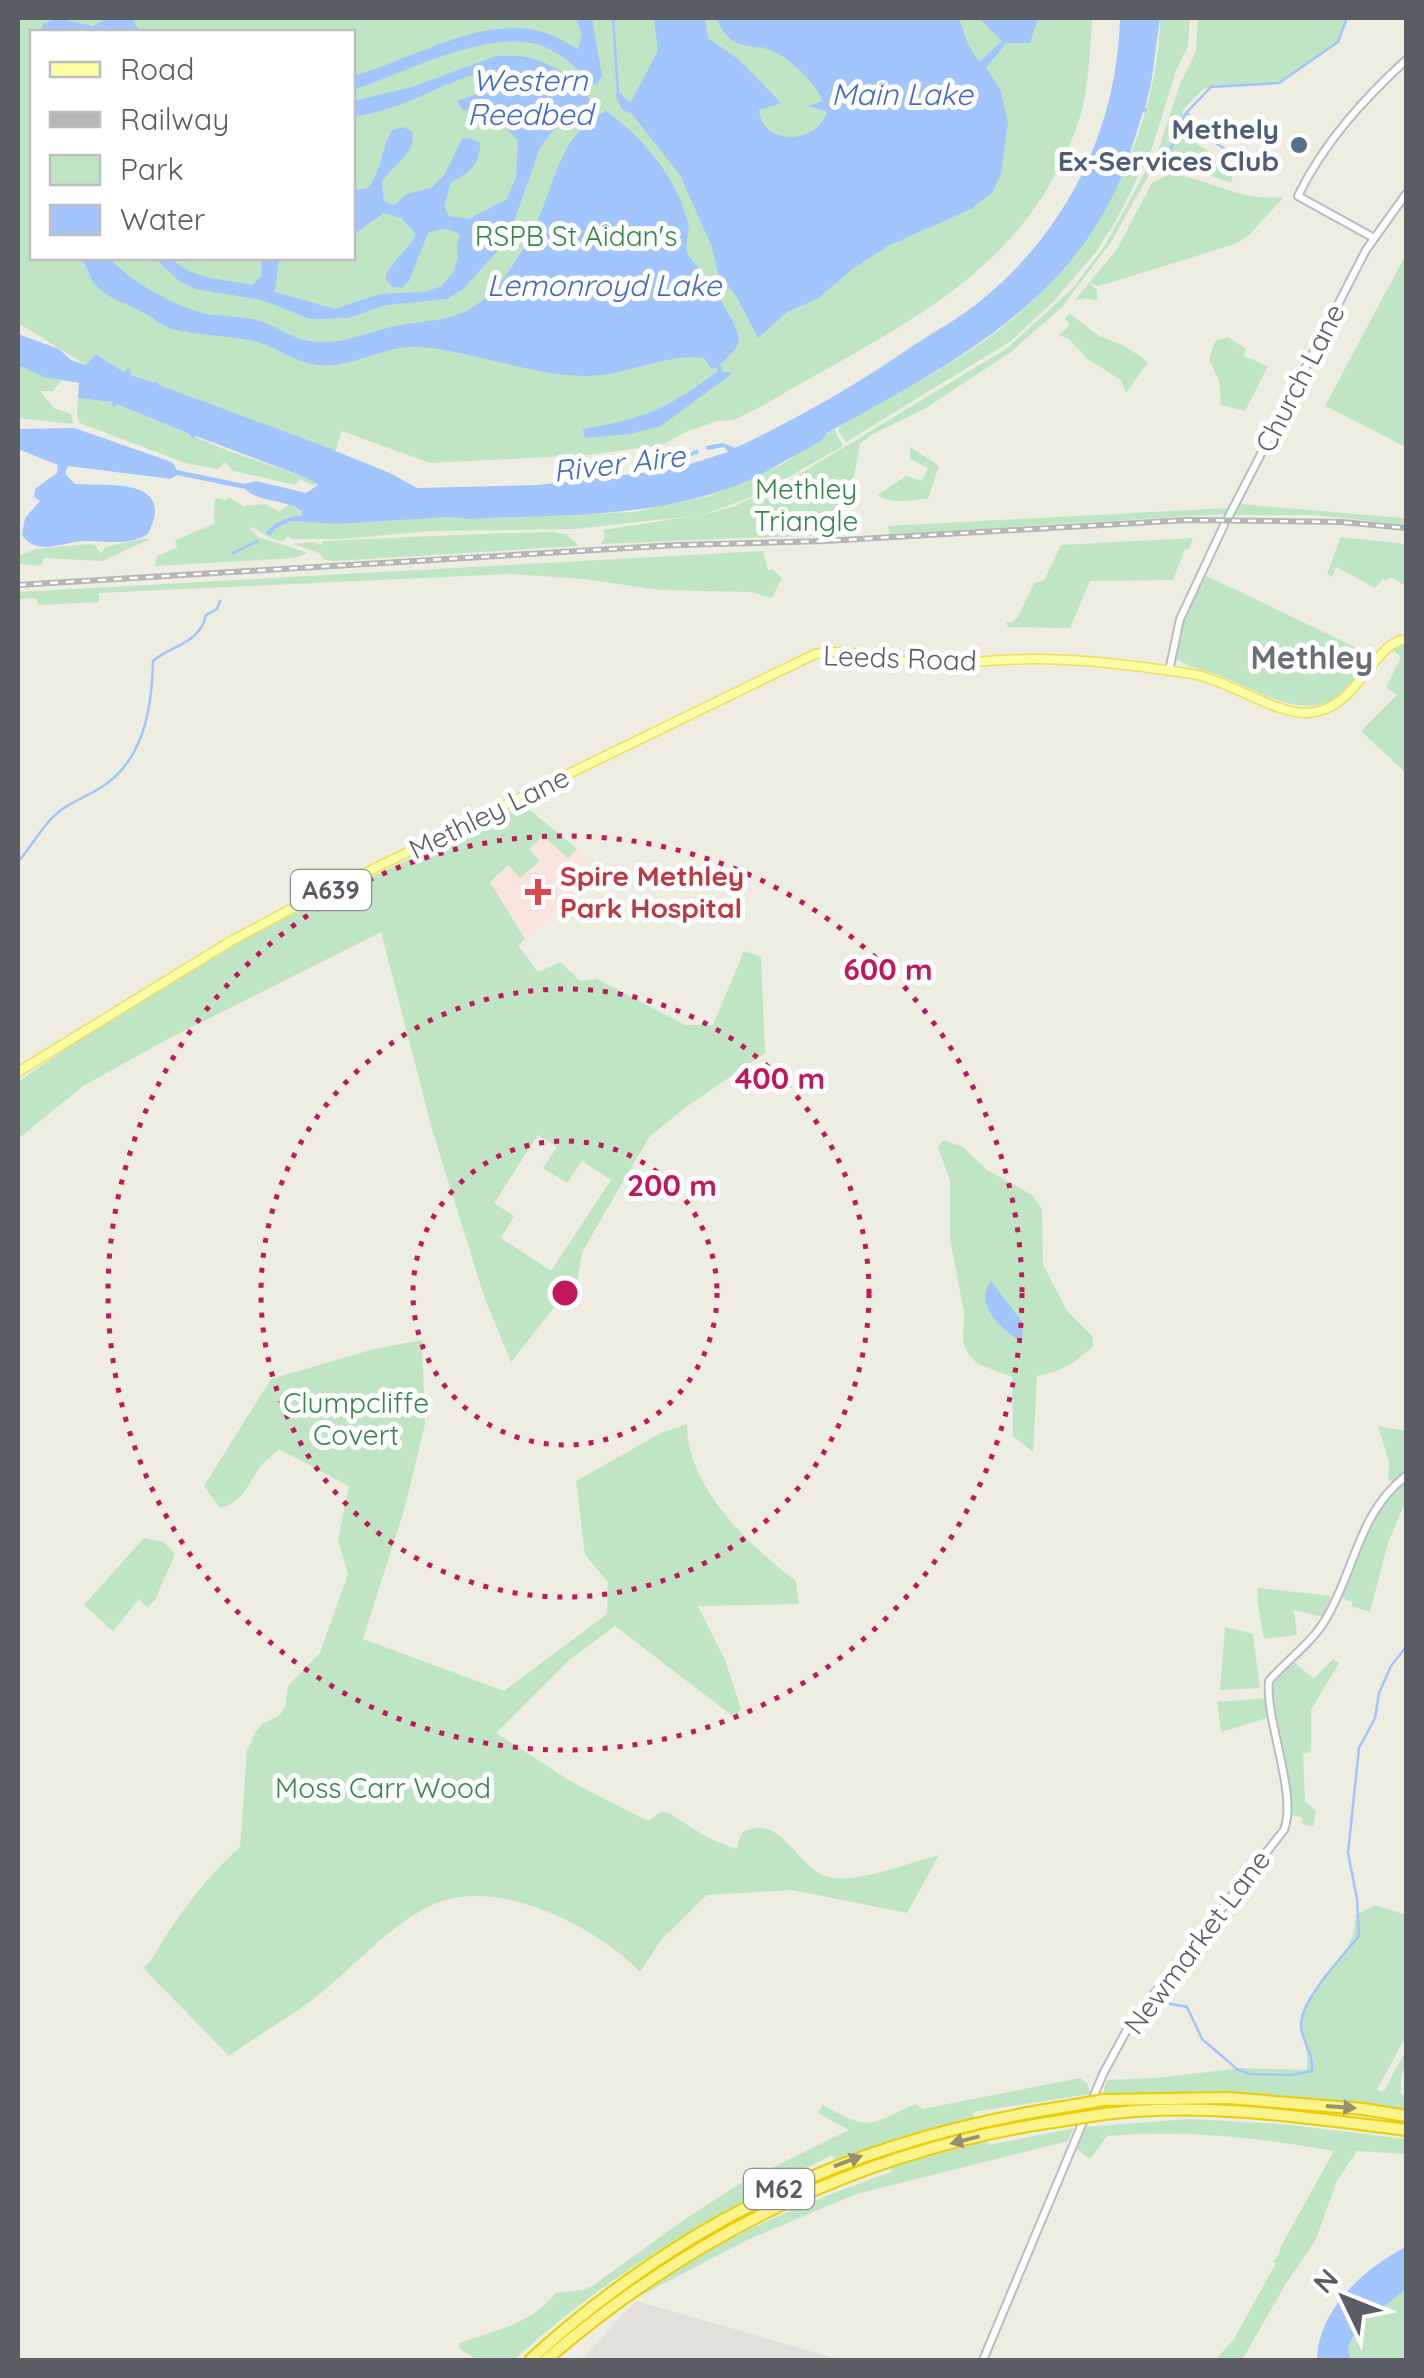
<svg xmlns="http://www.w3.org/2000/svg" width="1424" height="2378" viewBox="0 0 1424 2378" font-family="Quicksand,sans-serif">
	<rect width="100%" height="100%" fill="#edede2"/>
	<path fill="#e1e0da" d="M 636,2301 L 841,2360 L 581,2360 Z"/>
	<path fill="#fae5de" d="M 543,836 L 567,857 L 577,849 L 592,871 L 587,886 L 525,939 L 490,882 L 509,865 L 521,878 L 539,862 L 529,849 Z"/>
	<path fill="#bfe5c5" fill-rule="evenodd" d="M 18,18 L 1092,18 C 1090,51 1089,91 1078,123 C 1024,278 895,327 764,405 L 734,420 L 717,421 L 685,432 L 662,445 L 588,455 L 430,463 L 342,431 L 335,452 L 124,372 L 97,354 L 86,365 L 18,323 ZM 32,32 L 352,32 L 352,258 L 32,258 Z
		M 1160,18 L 1190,18 L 1188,46 L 1176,71 L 1152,148 L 1116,221 L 1095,253 L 1054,301 L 1011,341 L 846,442 L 838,430 L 840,426 C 890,396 943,371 990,337 C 1089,264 1157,141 1160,18 Z
		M 1198,18 L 1347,18 L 1338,42 L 1279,83 L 1210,87 L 1202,90 L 1183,110 L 1185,137 L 1235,168 L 1231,183 C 1206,173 1185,166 1158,167 L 1154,163 L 1180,84 L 1196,51 Z
		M 1148,167 L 1150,173 L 1111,242 L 1062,307 L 1011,352 L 926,408 L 871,435 L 860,444 L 854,476 L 822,535 L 601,544 L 605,537 L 603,530 L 693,516 L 574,529 L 433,531 L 341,539 L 293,539 L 288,536 L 282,541 L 270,538 L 252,527 L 250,529 L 259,537 L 308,553 L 294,558 L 155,566 L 157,556 L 177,548 L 175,540 L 214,524 L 215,498 L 226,500 L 229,497 L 243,506 L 265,504 L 280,512 L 289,504 L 303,513 L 302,516 L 271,527 L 270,536 L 275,529 L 291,521 L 337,524 L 449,517 L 470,519 L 633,512 L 710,496 L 783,464 L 834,429 L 843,446 L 755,496 L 699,516 L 735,506 L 788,481 L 1006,349 L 1072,289 L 1104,247 Z
		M 1169,174 C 1213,179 1237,202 1284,197 L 1249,235 L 1235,244 L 1109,283 L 1097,286 L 1090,283 L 1097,290 L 1097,301 L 1087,298 L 1075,300 L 1117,249 L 1152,183 Z
		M 1404,258 L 1406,259 L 1406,447 L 1325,406 Z
		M 1069,313 L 1099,336 L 1125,346 L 1148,362 L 1126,393 L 1121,380 L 1089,360 L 1067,337 L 1058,336 L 1070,325 L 1065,318 Z
		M 1228,337 L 1246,349 L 1244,356 L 1268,366 L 1245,411 L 1221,405 L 1219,381 L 1209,359 L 1215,341 Z
		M 18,365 L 61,381 L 53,391 L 40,391 L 54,408 L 71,414 L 73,424 L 18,418 Z
		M 78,398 L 112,402 L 226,450 L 307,478 L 315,482 L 315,486 L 300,479 L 295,485 L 234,471 L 224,462 L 218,469 L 185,463 L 80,423 L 77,415 Z
		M 910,447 L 939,466 L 928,498 C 911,500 893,505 878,495 L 906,476 L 922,481 L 928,468 L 910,459 Z
		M 1240,504 L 1402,518 L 1406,518 L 1406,525 L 1313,515 L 1234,515 Z
		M 1228,508 L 1226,514 L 890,534 L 888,526 Z
		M 552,532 L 566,534 L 579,546 L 335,561 L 325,560 L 319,553 L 293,544 L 314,542 L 321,545 L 324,541 C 401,538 476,533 552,532 Z
		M 1341,537 L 1406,544 L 1406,586 L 1390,577 L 1387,580 L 1383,579 L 1375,588 L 1336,567 L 1332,577 L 1327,574 Z
		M 1193,538 L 1188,550 L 1185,549 L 1173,580 L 1090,581 L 1070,628 L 1008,627 L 1006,622 L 1012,623 L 1018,617 L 1034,583 L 1044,580 L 1061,545 Z
		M 143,539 L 150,539 L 102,561 L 44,558 L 41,566 L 18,564 L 18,556 L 36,549 L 90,544 L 95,545 L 101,554 L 105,547 Z
		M 763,551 L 768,570 L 772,569 L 782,578 L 772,598 L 751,592 L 660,590 L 584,579 L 511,574 L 99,593 L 99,602 L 38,605 L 36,598 L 18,599 L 18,592 Z
		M 1207,576 L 1367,653 L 1369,662 C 1326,731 1285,704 1226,678 C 1211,671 1187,668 1176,658 L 1183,622 L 1203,579 Z
		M 1406,643 L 1406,773 L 1361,731 L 1397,695 L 1386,687 L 1401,657 L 1393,650 Z
		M 524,805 L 577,849 L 568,858 L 543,836 L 529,849 L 540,861 L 520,878 L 508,865 L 490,882 L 525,939 L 518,945 L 538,972 L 560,962 L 580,981 L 597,979 L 685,1025 L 713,1025 L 744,951 L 761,957 L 765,1053 L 686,1107 L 649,1137 L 582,1252 L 578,1277 L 511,1362 L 484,1296 L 432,1129 L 381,932 L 166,1040 L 83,1086 L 18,1139 L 18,1082 L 83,1037 L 255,933 L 323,900 L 349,900 L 357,896 L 357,884 ZM 538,1135 L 557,1147 L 543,1168 L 567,1183 L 582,1161 L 611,1180 L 551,1271 L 501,1238 L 514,1216 L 494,1203 Z
		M 943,1140 L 963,1147 L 987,1170 L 1032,1195 L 1042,1209 L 1043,1265 L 1068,1312 L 1093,1337 L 1093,1346 C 1075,1363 1061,1372 1037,1376 L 1033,1452 L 1013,1436 L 1012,1377 L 978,1364 L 969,1355 L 963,1342 L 964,1312 L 950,1239 L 950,1180 L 938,1147 Z
		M 422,1340 L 425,1424 L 405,1507 L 363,1639 L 504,1691 L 607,1614 L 608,1582 L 585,1555 L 576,1481 L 661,1433 L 687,1424 C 687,1488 749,1545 796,1581 L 799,1604 L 698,1606 L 725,1660 L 741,1709 L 734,1717 L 615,1626 L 569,1660 L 496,1733 L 572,1782 L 648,1821 L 661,1812 L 669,1813 L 708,1838 L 736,1849 L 742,1833 C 780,1811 796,1866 825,1876 C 852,1886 910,1862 939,1855 L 907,1913 L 792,1890 L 707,1895 L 661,1940 L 640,1972 C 596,1926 495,1875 432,1905 C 386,1927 352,1970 312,2000 C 285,2020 256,2036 229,2056 L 143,1968 C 153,1960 155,1953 162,1942 C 184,1908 209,1874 240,1847 L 247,1751 L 255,1733 L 262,1724 L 279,1716 L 285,1707 L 288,1686 L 320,1653 L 348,1574 L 338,1540 L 349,1486 L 279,1449 C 273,1455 265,1461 260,1467 C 247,1485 243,1502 220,1508 L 204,1486 L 271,1379 L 374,1349 Z
		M 1378,1426 L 1406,1431 L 1406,1472 L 1393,1482 L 1388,1479 L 1389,1462 Z
		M 1406,1480 L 1406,1500 L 1388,1543 L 1370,1612 L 1352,1606 L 1352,1602 L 1340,1597 C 1356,1553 1371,1511 1406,1480 Z
		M 144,1538 L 164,1542 L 175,1554 L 155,1600 L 147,1608 L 139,1599 L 113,1631 L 84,1605 Z
		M 1258,1588 L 1331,1596 L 1323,1617 L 1294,1610 L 1297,1635 L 1264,1639 L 1257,1600 Z
		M 1225,1627 L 1253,1634 L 1260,1688 L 1220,1690 Z
		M 1333,1659 L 1339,1663 L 1311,1710 L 1311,1751 L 1303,1754 L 1305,1801 L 1316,1811 L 1313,1827 L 1303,1824 L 1302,1817 L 1290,1815 L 1273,1689 L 1276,1679 L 1293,1661 L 1314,1679 Z
		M 1265,1698 L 1270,1717 L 1221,1732 L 1217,1702 Z
		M 1375,1905 L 1406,1915 L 1406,2036 L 1377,2090 L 1384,2091 L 1406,2050 C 1406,2066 1399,2077 1401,2094 L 1406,2095 L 1406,2111 L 1245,2094 L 1103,2093 L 1107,2080 L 1156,2078 L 1242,2068 L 1306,2070 C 1312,2043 1294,2034 1303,2010 C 1316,1978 1360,1951 1355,1915 Z
		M 1080,2078 L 1088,2084 L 1090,2094 L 973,2112 L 974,2119 L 901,2137 L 835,2160 L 832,2155 C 717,2212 608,2273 514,2360 L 477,2360 L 459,2348 L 460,2343 C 496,2330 530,2325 556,2293 L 583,2290 L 594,2285 L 682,2221 L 741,2183 L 849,2130 L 818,2113 L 823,2105 C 872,2132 867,2125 916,2104 L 922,2109 Z
		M 1189,2119 L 1282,2124 L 1406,2139 L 1406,2154 L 1357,2151 L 1337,2181 L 1315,2241 L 1285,2285 L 1242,2360 L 1215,2360 L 1234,2339 L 1276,2263 L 1272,2262 L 1279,2255 L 1280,2248 L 1334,2151 C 1253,2137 1189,2130 1107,2136 L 1090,2159 L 1075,2147 L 1083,2127 Z
		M 1074,2128 L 1068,2141 L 856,2194 L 745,2241 L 634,2299 C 712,2241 800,2204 891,2172 L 892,2166 L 987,2141 L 989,2145 Z
		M 1406,2289 L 1406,2360 L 1351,2360 L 1348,2346 L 1359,2326 Z"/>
	<path fill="#a2c5fe" d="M 56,18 L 93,26 L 108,18 L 132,18 L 140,32 L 41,32 L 43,24 Z
		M 576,18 L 592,18 L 602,76 L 596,86 C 578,69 557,48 532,43 C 478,33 404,73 353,90 L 353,76 C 407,62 485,13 542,32 C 554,35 566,43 578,49 L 582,34 Z
		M 654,18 L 705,18 L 708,38 L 738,59 L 781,103 L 759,110 C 763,147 817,144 827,112 L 808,106 L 822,101 C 820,88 794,64 781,55 C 755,38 734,59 716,18 L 959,18 L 968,44 L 979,62 L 1002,41 L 979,18 L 1038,18 L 1030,43 L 1006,43 L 986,68 L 1000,89 L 1008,122 L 1001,174 L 992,193 L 971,209 L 888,246 L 854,268 L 817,299 L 787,312 L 758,338 L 736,296 L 718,273 L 712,247 L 680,175 L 631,113 L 622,110 L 615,94 L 618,91 L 630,103 L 658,51 Z
		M 1120,18 L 1160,18 L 1151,84 L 1145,108 L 1147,109 L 1146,113 L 1143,112 C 1133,143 1124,176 1108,205 C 1049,317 932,374 827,433 L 821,441 L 758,476 L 756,480 L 754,478 C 664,519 567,514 470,519 L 449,517 L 337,524 L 291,521 L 275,529 L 270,536 L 266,532 C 276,522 288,516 302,516 L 302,512 C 286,498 261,504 245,489 L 177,475 L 171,479 L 68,466 L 65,474 L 75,484 C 108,486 177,477 148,534 C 126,547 107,540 83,541 C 62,542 37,557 22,535 L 25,518 L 40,501 L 34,497 L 35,489 L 57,473 L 58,465 L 18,449 L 18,429 L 74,428 L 172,462 L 177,470 L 245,484 L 256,481 L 306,493 L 318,485 L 307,478 L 196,436 L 193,439 L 189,434 L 117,404 L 113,408 L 112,402 L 78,398 L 79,383 L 44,377 L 18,365 L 18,334 L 59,349 L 71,360 L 86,365 L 96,354 L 124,372 L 128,367 L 131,375 L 155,383 L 157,381 L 159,385 L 318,444 L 390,473 L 417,488 L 538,485 L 676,469 L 682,458 L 697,449 L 699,453 L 689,457 L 681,467 L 728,452 L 724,447 L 707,450 L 706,446 L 723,443 L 735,448 C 797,419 858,384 914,345 C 937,330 963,316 984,298 C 1069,227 1117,128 1120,18 Z
		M 496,56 C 507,56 520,55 530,58 C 550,63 584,81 590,102 L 552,132 L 540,148 L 511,230 L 502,246 L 463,289 L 447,299 L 386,305 L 348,318 L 310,319 L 262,300 L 195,289 L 179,281 L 155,258 L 171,258 C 193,280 223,279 252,285 L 261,276 L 262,258 L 279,258 L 275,292 L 335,309 L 380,294 L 424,292 L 442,286 L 453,272 L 458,259 L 457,244 L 460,235 C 448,227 441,228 428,233 L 409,281 L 402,288 L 392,287 L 385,278 C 391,261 408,251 416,234 L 401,218 L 384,213 L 353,235 L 353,187 L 358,190 L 368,188 C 384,166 380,151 392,130 L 404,127 L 412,132 C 417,153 393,165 382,182 L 384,201 L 394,205 L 407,194 L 431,188 L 445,174 L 462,139 L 471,138 L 480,143 C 481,163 468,175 451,182 L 444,206 L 449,216 L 469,219 L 507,199 L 516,177 L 518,141 C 503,122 486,114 462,110 L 457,101 L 480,93 L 496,69 C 447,78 403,112 353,116 L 353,101 L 412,87 Z
		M 606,111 C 643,137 678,179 688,224 C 690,236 684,243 688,255 C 700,268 739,323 739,339 C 739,349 726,358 720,365 L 723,372 L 731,372 L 730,375 L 661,426 L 630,434 L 585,438 L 583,429 C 647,418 665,410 718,371 L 716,367 L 711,369 L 704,358 C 665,353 625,377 585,376 C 528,375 477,352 421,347 C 384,344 354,369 318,365 C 293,362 273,345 254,341 C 228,335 199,336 172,329 C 160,326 151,315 139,310 C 123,302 106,298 94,283 C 88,275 88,266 80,258 L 110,258 C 127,280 179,309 207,314 C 225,317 243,316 260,321 C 277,326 292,339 309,341 C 336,346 365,334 391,327 C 411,322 431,322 451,317 C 494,306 522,254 539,217 C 558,175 559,136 606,111 Z
		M 991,1281 L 1023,1323 L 1022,1342 C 1002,1330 973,1305 991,1281 Z
		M 1406,2247 L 1406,2289 L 1359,2326 L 1348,2346 L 1351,2360 L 1317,2360 C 1318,2310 1364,2268 1406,2247 Z"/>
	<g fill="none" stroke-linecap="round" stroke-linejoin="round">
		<path stroke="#a2c5fe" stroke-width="2.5" d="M 613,18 L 618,91
			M 1187,113 L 1217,144 L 1260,170
			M 1166,160 L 1186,113 L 1211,87 L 1279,83 L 1338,42 L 1347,18
			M 233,553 L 258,541
			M 18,862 C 30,848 39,832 51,819 C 64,805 81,799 97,790 C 143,764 152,710 153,661 C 171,645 200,644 206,615 L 217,609 L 220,601
			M 1161,2002 L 1187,2007 L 1202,2039 L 1237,2069 L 1249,2074 L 1292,2075 L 1312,2071 C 1313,2049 1300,2039 1301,2024 C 1303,1997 1342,1957 1359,1936 L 1357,1899 L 1348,1853 L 1359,1748 L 1375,1718 L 1379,1693 L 1391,1666 L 1406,1647"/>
		<defs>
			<path id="secondary" d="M 1374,238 L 1298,196 C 1324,142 1364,99 1406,60
				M 1228,518 L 1366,250 L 1406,194
				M 1169,671 L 1180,619 L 1224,525
				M 983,2360 L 1103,2074 L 1130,2024 L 1284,1830 C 1298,1794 1265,1721 1269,1681 C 1287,1660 1314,1641 1327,1617 C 1355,1569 1359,1512 1406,1476"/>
			<path id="primary" d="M 18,1072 L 231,941 L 293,908 L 815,654 C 850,647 885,661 920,663 C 958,665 995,659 1034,659 C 1086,659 1141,666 1192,674 C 1228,680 1275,714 1307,713 C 1358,711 1372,643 1406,639"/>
			<path id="highway" d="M 1104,2100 L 1228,2098 L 1363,2109 L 1406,2116
				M 1097,2115 C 1201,2101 1304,2117 1406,2130
				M 530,2360 C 688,2216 858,2138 1069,2106
				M 546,2360 C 692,2233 868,2148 1060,2121"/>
		</defs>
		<use href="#secondary" stroke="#bbbcc3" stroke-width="10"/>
		<use href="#primary" stroke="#efe059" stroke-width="11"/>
		<use href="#highway" stroke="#ebcd04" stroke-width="14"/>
		<use href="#secondary" stroke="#fff" stroke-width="6"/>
		<use href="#primary" stroke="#fcfea6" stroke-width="8"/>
		<use href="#highway" stroke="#fbf38b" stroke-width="10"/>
		<defs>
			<path id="rail" d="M 18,585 L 677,545 L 825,541 L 1188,520 L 1342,522 L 1406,528"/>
		</defs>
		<use href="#rail" stroke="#b5b6b6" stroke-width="6"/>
		<use href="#rail" stroke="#fff" stroke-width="2.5" stroke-dasharray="8" stroke-linecap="butt"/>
		<defs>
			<path id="highway-bridge" d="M 1069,2106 L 1104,2100
				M 1060,2121 L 1097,2115"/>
		</defs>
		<use href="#highway-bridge" stroke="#ebcd04" stroke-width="14" stroke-linecap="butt"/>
		<use href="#highway-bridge" stroke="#fbf38b" stroke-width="10"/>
	</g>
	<defs><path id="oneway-solid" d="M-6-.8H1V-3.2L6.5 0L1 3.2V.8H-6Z" transform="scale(2.5)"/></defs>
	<g fill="#929271">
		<use href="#oneway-solid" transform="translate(1341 2107) rotate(4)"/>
		<use href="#oneway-solid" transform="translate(965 2140) rotate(166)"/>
		<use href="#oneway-solid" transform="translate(848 2161) rotate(-21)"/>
	</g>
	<g fill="none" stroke="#c2185b" stroke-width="5" stroke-dasharray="5 10">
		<circle cx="565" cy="1293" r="152"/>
		<circle cx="565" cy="1293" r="304"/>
		<circle cx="565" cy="1293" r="457"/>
	</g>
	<circle fill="#5c6f8a" stroke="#fff" stroke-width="4" cx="1299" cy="145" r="10"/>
	<path fill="#e0444e" stroke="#fff" stroke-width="4" d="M533 877h10v10h10v10h-10v10h-10v-10h-10v-10h10z"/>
	<g text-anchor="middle" stroke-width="10" stroke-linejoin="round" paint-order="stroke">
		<g fill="#fff" stroke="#8c8e92" stroke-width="2.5">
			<rect x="291" y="870" width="80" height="40" rx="8"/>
			<rect x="744" y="2169" width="70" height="40" rx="8"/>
		</g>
		<g font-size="25" font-weight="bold" fill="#5a5d63">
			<text x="331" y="899">A639</text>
			<text x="779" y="2198">M62</text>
		</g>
		<g font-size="28" font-weight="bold" fill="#4e5e75" stroke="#fff" text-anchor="end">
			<text x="1279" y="139">Methely<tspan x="1279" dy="32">Ex-Services Club</tspan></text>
		</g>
		<g font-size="28" fill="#368649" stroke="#fff">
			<text x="576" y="246">RSPB St Aidan's</text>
			<text x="806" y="499">Methley<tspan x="806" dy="32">Triangle</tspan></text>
			<text x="356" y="1413">Clumpcliffe<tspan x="356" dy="32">Covert</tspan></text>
			<text x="383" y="1798">Moss Carr Wood</text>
		</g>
		<g font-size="28" fill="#5a5d63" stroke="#fff">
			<text transform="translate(1300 378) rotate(-63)" y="10">Church Lane</text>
			<text transform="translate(900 658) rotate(2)" y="10">Leeds Road</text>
			<text transform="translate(489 813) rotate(-26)" y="10">Methley Lane</text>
			<text transform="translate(1197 1942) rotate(-53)" y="10">Newmarket Lane</text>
		</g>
		<g font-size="28" font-weight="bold" fill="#be3a42" stroke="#fff" text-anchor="start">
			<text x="560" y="886">Spire Methley<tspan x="560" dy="32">Park Hospital</tspan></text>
		</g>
		<g font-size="30" font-style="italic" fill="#446bc1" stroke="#fff">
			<text x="530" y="91">Western<tspan x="530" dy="34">Reedbed</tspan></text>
			<text x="902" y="105">Main Lake</text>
			<text x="604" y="296">Lemonroyd Lake</text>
			<text transform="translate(619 464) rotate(-7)" y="10">River Aire</text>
		</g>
		<g font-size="32" font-weight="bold" fill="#6b6e75" stroke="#fff">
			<text x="1312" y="669">Methley</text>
		</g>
	</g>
	<circle cx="565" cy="1293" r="15" fill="#c2185b" stroke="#fff" stroke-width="5"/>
	<g font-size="30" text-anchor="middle" font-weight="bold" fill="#c2185b" stroke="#fff" stroke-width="10" stroke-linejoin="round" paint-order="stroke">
		<text x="888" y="980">600 m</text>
		<text x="780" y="1089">400 m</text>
		<text x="672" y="1196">200 m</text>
	</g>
	<rect width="1424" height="2378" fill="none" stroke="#5a5d63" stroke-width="40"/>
	<rect x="30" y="30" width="325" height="230" fill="#ffffff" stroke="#bdbec1" stroke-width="2.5"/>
	<rect x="50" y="62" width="50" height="15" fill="#fcfea6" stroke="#bdbec1" stroke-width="2.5"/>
	<text x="120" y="80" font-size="30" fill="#5a5d63">Road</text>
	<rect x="50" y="112" width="50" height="15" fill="#b5b6b6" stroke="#bdbec1" stroke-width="2.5"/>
	<text x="120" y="130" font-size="30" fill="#5a5d63">Railway</text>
	<rect x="50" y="155" width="50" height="30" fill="#bfe5c5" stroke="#bdbec1" stroke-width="2.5"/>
	<text x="120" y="180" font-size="30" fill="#5a5d63">Park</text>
	<rect x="50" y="205" width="50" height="30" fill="#a2c5fe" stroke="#bdbec1" stroke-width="2.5"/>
	<text x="120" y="230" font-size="30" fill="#5a5d63">Water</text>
	<g transform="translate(1344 2298) rotate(313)" stroke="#ffffff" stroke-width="8" paint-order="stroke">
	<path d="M0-8L18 38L0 25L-18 38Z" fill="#5a5d63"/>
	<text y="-15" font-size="28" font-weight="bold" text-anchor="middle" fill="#5a5d63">N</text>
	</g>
</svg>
